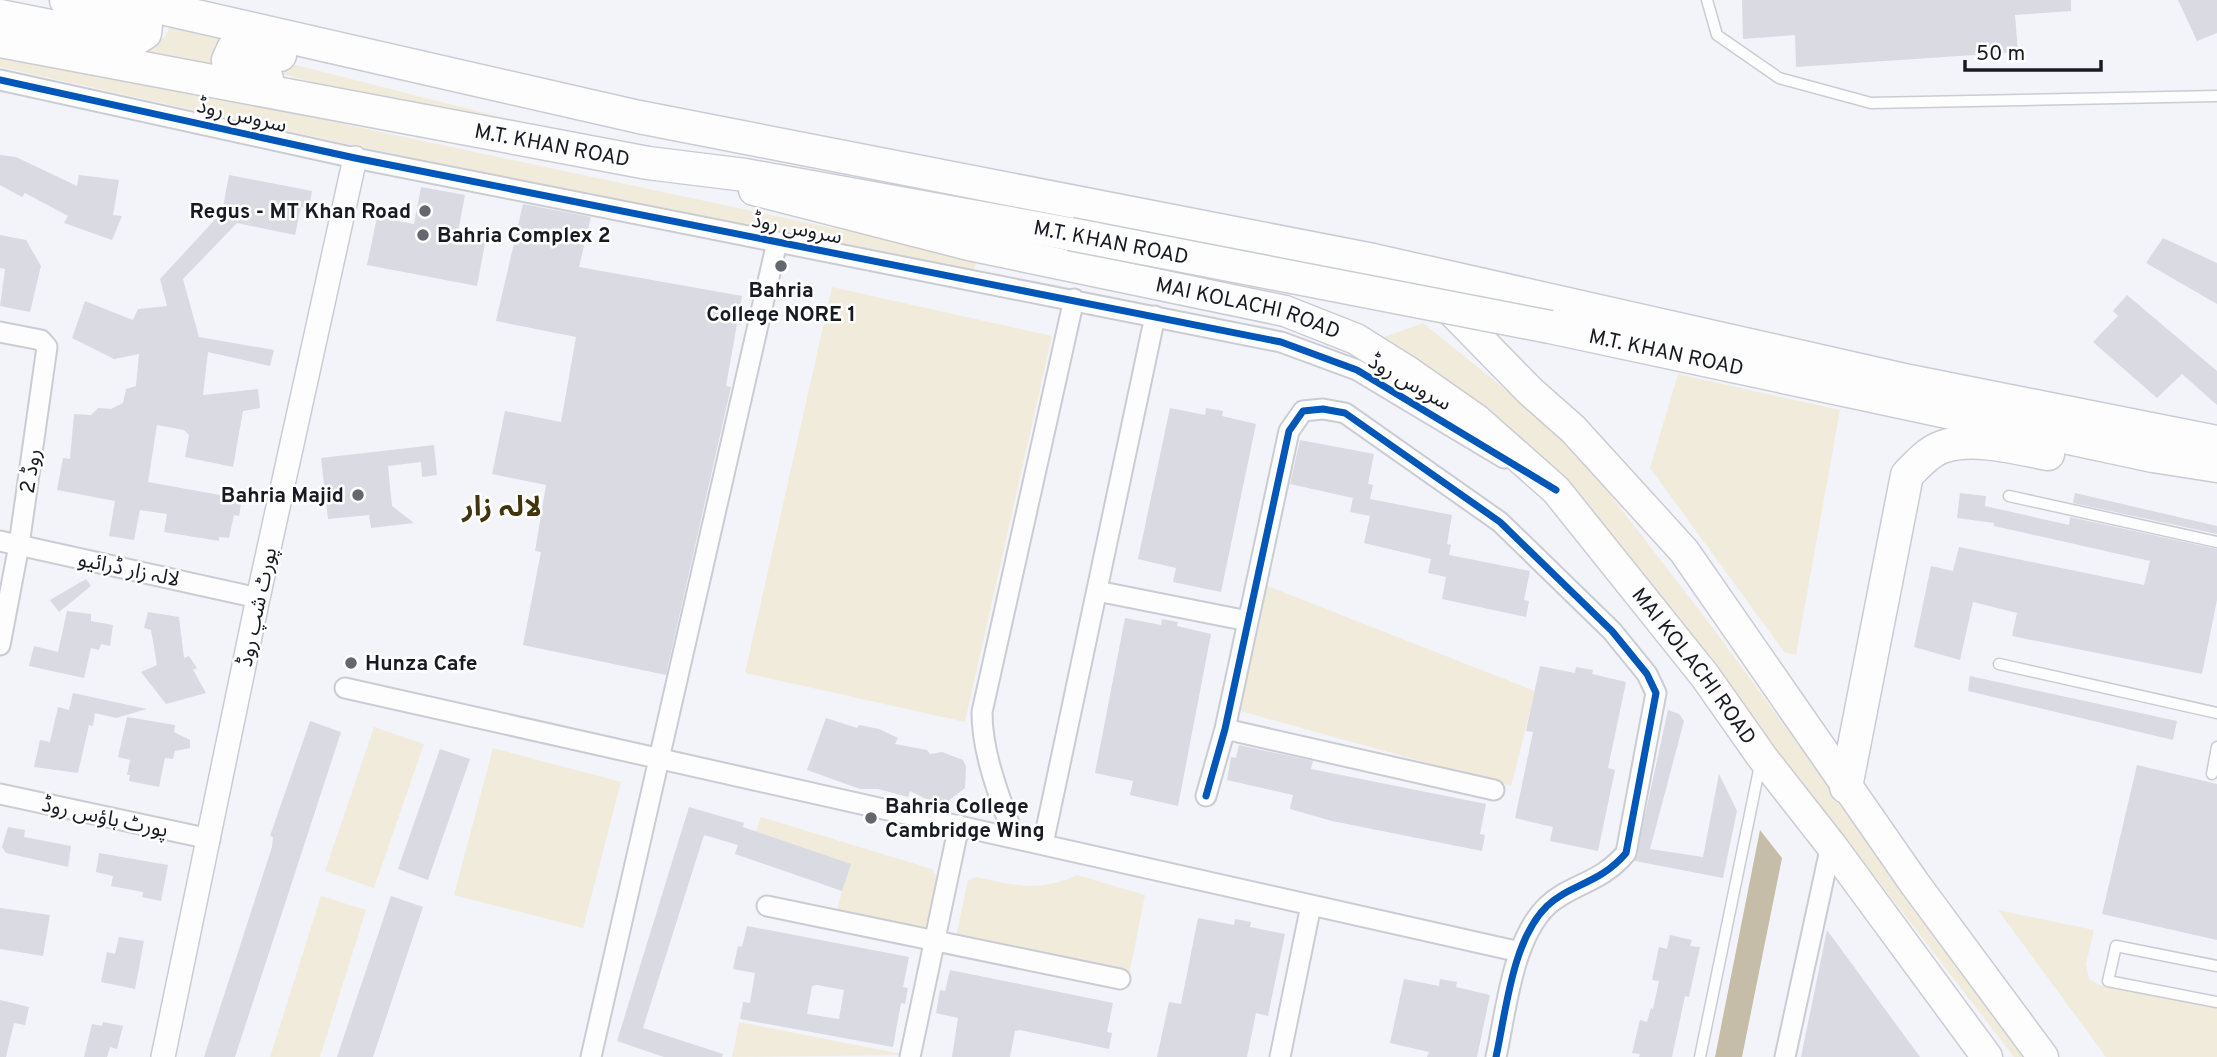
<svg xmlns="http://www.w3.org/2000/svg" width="2217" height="1057" viewBox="0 0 2217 1057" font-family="Overpass,'Noto Sans Arabic',sans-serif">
	<rect width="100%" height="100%" fill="#f3f4fa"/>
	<path fill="#f1ebdc" d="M 165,17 L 225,37 L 215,45 L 214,54 L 219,69 L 140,51 L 165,37 L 169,29 Z
		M 0,51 L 978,259 L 972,273 L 338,142 L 0,67 Z
		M 244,52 L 635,151 L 494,130 L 237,62 Z
		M 832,287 L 1052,336 L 965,722 L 745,673 Z
		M 1423,323 L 1531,410 L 1589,467 L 1716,632 L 2028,1057 L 2014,1057 L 1602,522 L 1544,460 L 1379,339 Z
		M 1678,374 L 1840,410 L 1796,655 L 1785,653 L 1650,468 Z
		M 1265,585 L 1535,691 L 1511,786 L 1237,710 Z
		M 374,727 L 424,744 L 374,888 L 325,871 Z
		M 493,748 L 621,782 L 583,928 L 454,895 Z
		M 761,817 L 932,869 L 938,878 L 930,931 L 837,911 L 842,891 L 756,832 Z
		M 1077,875 L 1145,895 L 1128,981 L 956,937 L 968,880 L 977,877 C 1013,886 1042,892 1077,875 Z
		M 321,896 L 366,910 L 320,1057 L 270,1057 Z
		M 1998,910 L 2094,930 L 2086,964 L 2089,979 L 2099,985 L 2217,1007 L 2217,1057 L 2106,1057 Z
		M 739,1022 L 907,1055 L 732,1057 Z"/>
	<path fill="#c5bda7" d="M 1760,830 L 1782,858 L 1742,1057 L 1715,1057 Z"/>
	<path fill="#d9dae2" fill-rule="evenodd" d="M 1742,0 L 2071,0 L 2071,11 L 2015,15 L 2018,52 L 1796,67 L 1795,35 L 1743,39 Z
		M 2178,0 L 2217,0 L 2217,33 L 2197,41 Z
		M 0,155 L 16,157 L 77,186 L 79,175 L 119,180 L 113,215 L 122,216 L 112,240 L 64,223 L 68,216 L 25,193 L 22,197 L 0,185 Z
		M 229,175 L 312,191 L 309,209 L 301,207 L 295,235 L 237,223 L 183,279 L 199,337 L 274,350 L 270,366 L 208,352 L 203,395 L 258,389 L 260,408 L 243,411 L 233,467 L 185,457 L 189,435 L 184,430 L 157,425 L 148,482 L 242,499 L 239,516 L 234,515 L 229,538 L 219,537 L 219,541 L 164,532 L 167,514 L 140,510 L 134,540 L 109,536 L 115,501 L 57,490 L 63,458 L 70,459 L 74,414 L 91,415 L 98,408 L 111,409 L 123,403 L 126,389 L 136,386 L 139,354 L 114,359 L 72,338 L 85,301 L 133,320 L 138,309 L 167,306 L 160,279 L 222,212 Z
		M 421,187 L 465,195 L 458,232 L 486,238 L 477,286 L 367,265 L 377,217 L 414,224 Z
		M 523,204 L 591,217 L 579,267 L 742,296 L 726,386 L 731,387 L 728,400 L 666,675 L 523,645 L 541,552 L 535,551 L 546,485 L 492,474 L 505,411 L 561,422 L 576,337 L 496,321 Z
		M 0,235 L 26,240 L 41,266 L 30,312 L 0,306 L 5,269 L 0,268 Z
		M 2163,238 L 2217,263 L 2217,304 L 2146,263 Z
		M 2127,295 L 2217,371 L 2217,405 L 2182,374 L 2157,398 L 2093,342 L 2118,316 L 2113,311 Z
		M 1170,408 L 1205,415 L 1206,408 L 1223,411 L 1222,416 L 1256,424 L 1221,592 L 1173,582 L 1176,568 L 1138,559 Z
		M 1300,440 L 1374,454 L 1368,484 L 1373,485 L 1370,499 L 1452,515 L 1447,544 L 1451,545 L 1449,555 L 1530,571 L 1524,600 L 1529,601 L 1526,617 L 1442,599 L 1446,577 L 1428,573 L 1431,559 L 1364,543 L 1370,516 L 1350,512 L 1353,498 L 1290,484 Z
		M 434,445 L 437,475 L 422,477 L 421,462 L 388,466 L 392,506 L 414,523 L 371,528 L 369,515 L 328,519 L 321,458 Z
		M 1960,493 L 1986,496 L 1985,506 L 2069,525 L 2070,517 L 2217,549 L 2217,600 L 2202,674 L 2012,636 L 2017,613 L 1973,602 L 1960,660 L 1914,647 L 1931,566 L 1953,571 L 1959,547 L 2144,585 L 2150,561 L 1994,526 L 1994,523 L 1957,518 Z
		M 2075,493 L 2217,526 L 2217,534 L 2073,503 Z
		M 86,579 L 91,586 L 59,612 L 50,600 Z
		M 67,611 L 91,614 L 91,621 L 113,625 L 110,646 L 101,644 L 99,650 L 91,648 L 84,678 L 29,666 L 34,646 L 58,652 Z
		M 148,612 L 179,617 L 184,658 L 189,656 L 197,668 L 193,670 L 206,693 L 166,704 L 141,672 L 157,665 L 151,630 L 144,628 Z
		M 1125,618 L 1161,625 L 1162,619 L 1178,622 L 1177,626 L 1211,634 L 1178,806 L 1130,795 L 1133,781 L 1095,773 Z
		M 1540,666 L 1575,673 L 1576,667 L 1593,670 L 1592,674 L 1626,682 L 1608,768 L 1615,770 L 1598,851 L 1550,841 L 1553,827 L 1515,818 L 1533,732 L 1526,731 Z
		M 1970,676 L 2177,721 L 2173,740 L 1968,691 Z
		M 73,693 L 147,709 L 116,718 L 95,713 L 93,726 L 89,725 L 78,773 L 34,767 L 40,740 L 50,742 L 58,707 L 69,710 Z
		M 1668,710 L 1679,714 L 1684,721 L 1650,849 L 1703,857 L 1719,774 L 1737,811 L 1723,878 L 1635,861 Z
		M 127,717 L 175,725 L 174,732 L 190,740 L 190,748 L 175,751 L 173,759 L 165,758 L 159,787 L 129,781 L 130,775 L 127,775 L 130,760 L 118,757 Z
		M 826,718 L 857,728 L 859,725 L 879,729 L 898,738 L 895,744 L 927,750 L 930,754 L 942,752 L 963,760 L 966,766 L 965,788 L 947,802 L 932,802 L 910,791 L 908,797 L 878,789 L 860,789 L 807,770 Z
		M 310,721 L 341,732 L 235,1057 L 204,1057 L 272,847 L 273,837 L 270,836 Z
		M 1239,745 L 1313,761 L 1311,769 L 1486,804 L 1480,834 L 1485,835 L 1482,851 L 1332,821 L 1290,809 L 1293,795 L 1227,780 L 1231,757 L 1236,758 Z
		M 440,749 L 470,759 L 428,880 L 398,869 Z
		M 2137,765 L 2217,784 L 2217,940 L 2102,914 Z
		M 689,807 L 744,823 L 743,827 L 851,864 L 842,891 L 735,854 L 738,845 L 704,835 L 643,1028 L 723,1054 L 722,1057 L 664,1057 L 617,1041 Z
		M 8,827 L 25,830 L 24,837 L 71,846 L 68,867 L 6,853 L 2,847 Z
		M 99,853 L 168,865 L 161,901 L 142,897 L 143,892 L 111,886 L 113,876 L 96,872 Z
		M 391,896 L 423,907 L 373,1057 L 337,1057 Z
		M 0,908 L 50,915 L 43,956 L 0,949 Z
		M 1198,918 L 1234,925 L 1235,919 L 1251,922 L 1250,927 L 1285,934 L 1268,1016 L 1256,1013 L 1247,1057 L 1157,1057 L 1169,1002 L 1181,1004 Z
		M 747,926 L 909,957 L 903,987 L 908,988 L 905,1004 L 901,1003 L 893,1047 L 740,1019 L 743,1002 L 750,1003 L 755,973 L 733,969 L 738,946 L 742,947 ZM 817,985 L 844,990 L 839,1019 L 807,1014 L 812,986 Z
		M 1827,930 L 1920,1057 L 1801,1057 Z
		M 1670,935 L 1692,940 L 1690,946 L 1700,947 L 1689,997 L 1685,996 L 1672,1057 L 1639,1057 L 1640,1054 L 1632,1053 L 1640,1020 L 1647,1022 L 1651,1008 L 1653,1009 L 1659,981 L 1652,980 L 1659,947 L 1667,949 Z
		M 119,937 L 144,941 L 135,989 L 101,982 L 107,952 L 115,954 Z
		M 950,970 L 1113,1003 L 1107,1032 L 1112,1033 L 1109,1049 L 1020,1030 L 1015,1031 L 1010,1057 L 952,1057 L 958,1018 L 936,1013 L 940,990 L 945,991 Z
		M 1404,979 L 1439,986 L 1440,979 L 1457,982 L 1456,987 L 1490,995 L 1477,1057 L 1427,1057 L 1429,1052 L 1390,1043 Z
		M 0,1000 L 29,1007 L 25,1025 L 14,1023 L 6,1057 L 0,1057 Z
		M 103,1022 L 123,1026 L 117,1049 L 110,1047 L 107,1057 L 84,1057 L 92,1024 L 102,1026 Z"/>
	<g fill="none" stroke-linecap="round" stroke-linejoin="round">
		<defs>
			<path id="service" d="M 1707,0 L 1717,35 L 1779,78 L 1871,103 L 2217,96
				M 2009,496 L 2217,542
				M 1999,664 L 2217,713
				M 2212,774 L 2217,747
				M 2217,966 L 2116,946 L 2108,981 L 2217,1002
				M 1700,1057 L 1760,765"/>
			<path id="minor" d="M 0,80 L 355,158 L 1281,342 L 1357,370 L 1504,458
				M 0,332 L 41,340 L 47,347 L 19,545 L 0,645
				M 0,541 L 258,598
				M 1097,591 L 1248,621
				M 345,688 L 1520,952
				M 1225,729 L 1494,790
				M 0,794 L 210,839
				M 1206,796 L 1225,729 L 1289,431 L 1303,411 L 1323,409 L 1345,413 L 1500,522 L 1612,631 L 1647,674 L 1656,693 L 1626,853 C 1600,884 1570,884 1547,906 C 1512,940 1506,1012 1496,1057
				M 1014,838 C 1000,797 982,755 982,712 L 1074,299
				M 1043,844 L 1155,316
				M 767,906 L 1120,979
				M 591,1057 L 777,242
				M 910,1057 L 959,825
				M 1280,1057 L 1311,905
				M 1785,1057 L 1831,845"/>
			<path id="tertiary" d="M 163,1057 L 258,598 L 355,158"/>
			<g id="primary">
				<path id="s1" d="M 754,190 L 969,245 L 1285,311 L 1356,339 L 1410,373 L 1477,420 L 1556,490 L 1705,676 L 1762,757 L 1831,845 L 1987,1057"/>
				<path d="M 1439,298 L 1531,392 L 1573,429 L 1684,551 L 1915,884 L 2043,1057"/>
			</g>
			<g id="trunk">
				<path d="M 126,0 L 639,117 L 1373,260 L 1909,381 L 2217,442"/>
				<path d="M 0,16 L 120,40 L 134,40 L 145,33 L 146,25 L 139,16 L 66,0"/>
				<path id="s2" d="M 0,41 L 648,163 L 745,175 L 1070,234"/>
				<path d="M 267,79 L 234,68 L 228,60 L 233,49 L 243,46 L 280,55"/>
				<path id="s3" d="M 1550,327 L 2153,456 L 2217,466"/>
				<path d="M 1846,787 L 1907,475 C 1917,465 1928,452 1942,447 C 1973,436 2016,448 2048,454"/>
			</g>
		</defs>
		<use href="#service" stroke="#caccd3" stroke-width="13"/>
		<use href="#minor" stroke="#caccd3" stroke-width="23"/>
		<use href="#tertiary" stroke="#caccd3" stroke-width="26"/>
		<use href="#primary" stroke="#caccd3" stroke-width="33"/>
		<use href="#trunk" stroke="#caccd3" stroke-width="35"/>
		<use href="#service" stroke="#fdfdfe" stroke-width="10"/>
		<use href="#minor" stroke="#fdfdfe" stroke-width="19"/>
		<use href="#tertiary" stroke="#fdfdfe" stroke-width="23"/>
		<use href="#primary" stroke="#fdfdfe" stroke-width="30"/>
		<use href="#trunk" stroke="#fdfdfe" stroke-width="32"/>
		<defs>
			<path id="trunk-bridge" d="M 1070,234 L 1550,327"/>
		</defs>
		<use href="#trunk-bridge" stroke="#caccd3" stroke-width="35" stroke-linecap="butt"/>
		<use href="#trunk-bridge" stroke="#fdfdfe" stroke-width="32"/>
		<defs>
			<path id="cycleway" d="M 0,80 L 355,158 L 1281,342 L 1357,370 L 1556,490
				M 1206,796 L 1225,729 L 1289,431 L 1303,411 L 1323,409 L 1345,413 L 1500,522 L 1612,631 L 1647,674 L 1656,693 L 1626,853 C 1600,884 1570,884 1547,906 C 1512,940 1506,1012 1496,1057"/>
		</defs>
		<use href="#cycleway" stroke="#fff" stroke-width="11"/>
		<use href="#cycleway" stroke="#0057b8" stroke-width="7"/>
	</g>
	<g fill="#65676e" stroke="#fff" stroke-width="2.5">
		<circle cx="425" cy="211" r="7"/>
		<circle cx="423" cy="235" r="7"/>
		<circle cx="781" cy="266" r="7"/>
		<circle cx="358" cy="495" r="7"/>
		<circle cx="351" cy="663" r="7"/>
		<circle cx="871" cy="818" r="7"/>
	</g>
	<g text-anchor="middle" stroke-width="5" stroke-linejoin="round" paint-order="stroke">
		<g font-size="21" fill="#181b23" stroke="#fff">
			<text transform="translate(242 115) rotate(13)" y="7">سروس روڈ</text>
			<text dy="7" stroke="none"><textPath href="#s2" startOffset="562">M.T. KHAN ROAD</textPath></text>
			<text transform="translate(797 228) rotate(11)" y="7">سروس روڈ</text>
			<text transform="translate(1111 242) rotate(11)" y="7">M.T. KHAN ROAD</text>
			<text dy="7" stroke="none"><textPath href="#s1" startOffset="508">MAI KOLACHI ROAD</textPath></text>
			<text dy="7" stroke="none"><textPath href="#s3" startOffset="119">M.T. KHAN ROAD</textPath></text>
			<text transform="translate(1410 382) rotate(30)" y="7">سروس روڈ</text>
			<text transform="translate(30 471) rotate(-81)" y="7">روڈ 2</text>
			<text transform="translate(129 569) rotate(12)" y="7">لالہ زار ڈرائیو</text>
			<text transform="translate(257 607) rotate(-78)" y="7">پورٹ شپ روڈ</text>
			<text dy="7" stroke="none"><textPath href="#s1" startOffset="1096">MAI KOLACHI ROAD</textPath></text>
			<text transform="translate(105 817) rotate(12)" y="7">پورٹ ہاؤس روڈ</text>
		</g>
		<g font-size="21" font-weight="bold" fill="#181b23" stroke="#fff" text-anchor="start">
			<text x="411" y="218" text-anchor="end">Regus - MT Khan Road</text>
			<text x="437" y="242">Bahria Complex 2</text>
			<text x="781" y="297" text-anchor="middle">Bahria<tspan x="781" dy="24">College NORE 1</tspan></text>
			<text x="344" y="502" text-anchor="end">Bahria Majid</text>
			<text x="365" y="670">Hunza Cafe</text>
			<text x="885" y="813">Bahria College<tspan x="885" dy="24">Cambridge Wing</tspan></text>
		</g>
		<g font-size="28" font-weight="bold" fill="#42350b" stroke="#fff">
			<text x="502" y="516">لالہ زار</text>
		</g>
	</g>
	<path d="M1965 60v10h136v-10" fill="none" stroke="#181b23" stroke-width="3.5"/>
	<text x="1976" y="60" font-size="21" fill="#181b23" stroke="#ffffff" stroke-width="5" paint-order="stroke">50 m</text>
</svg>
